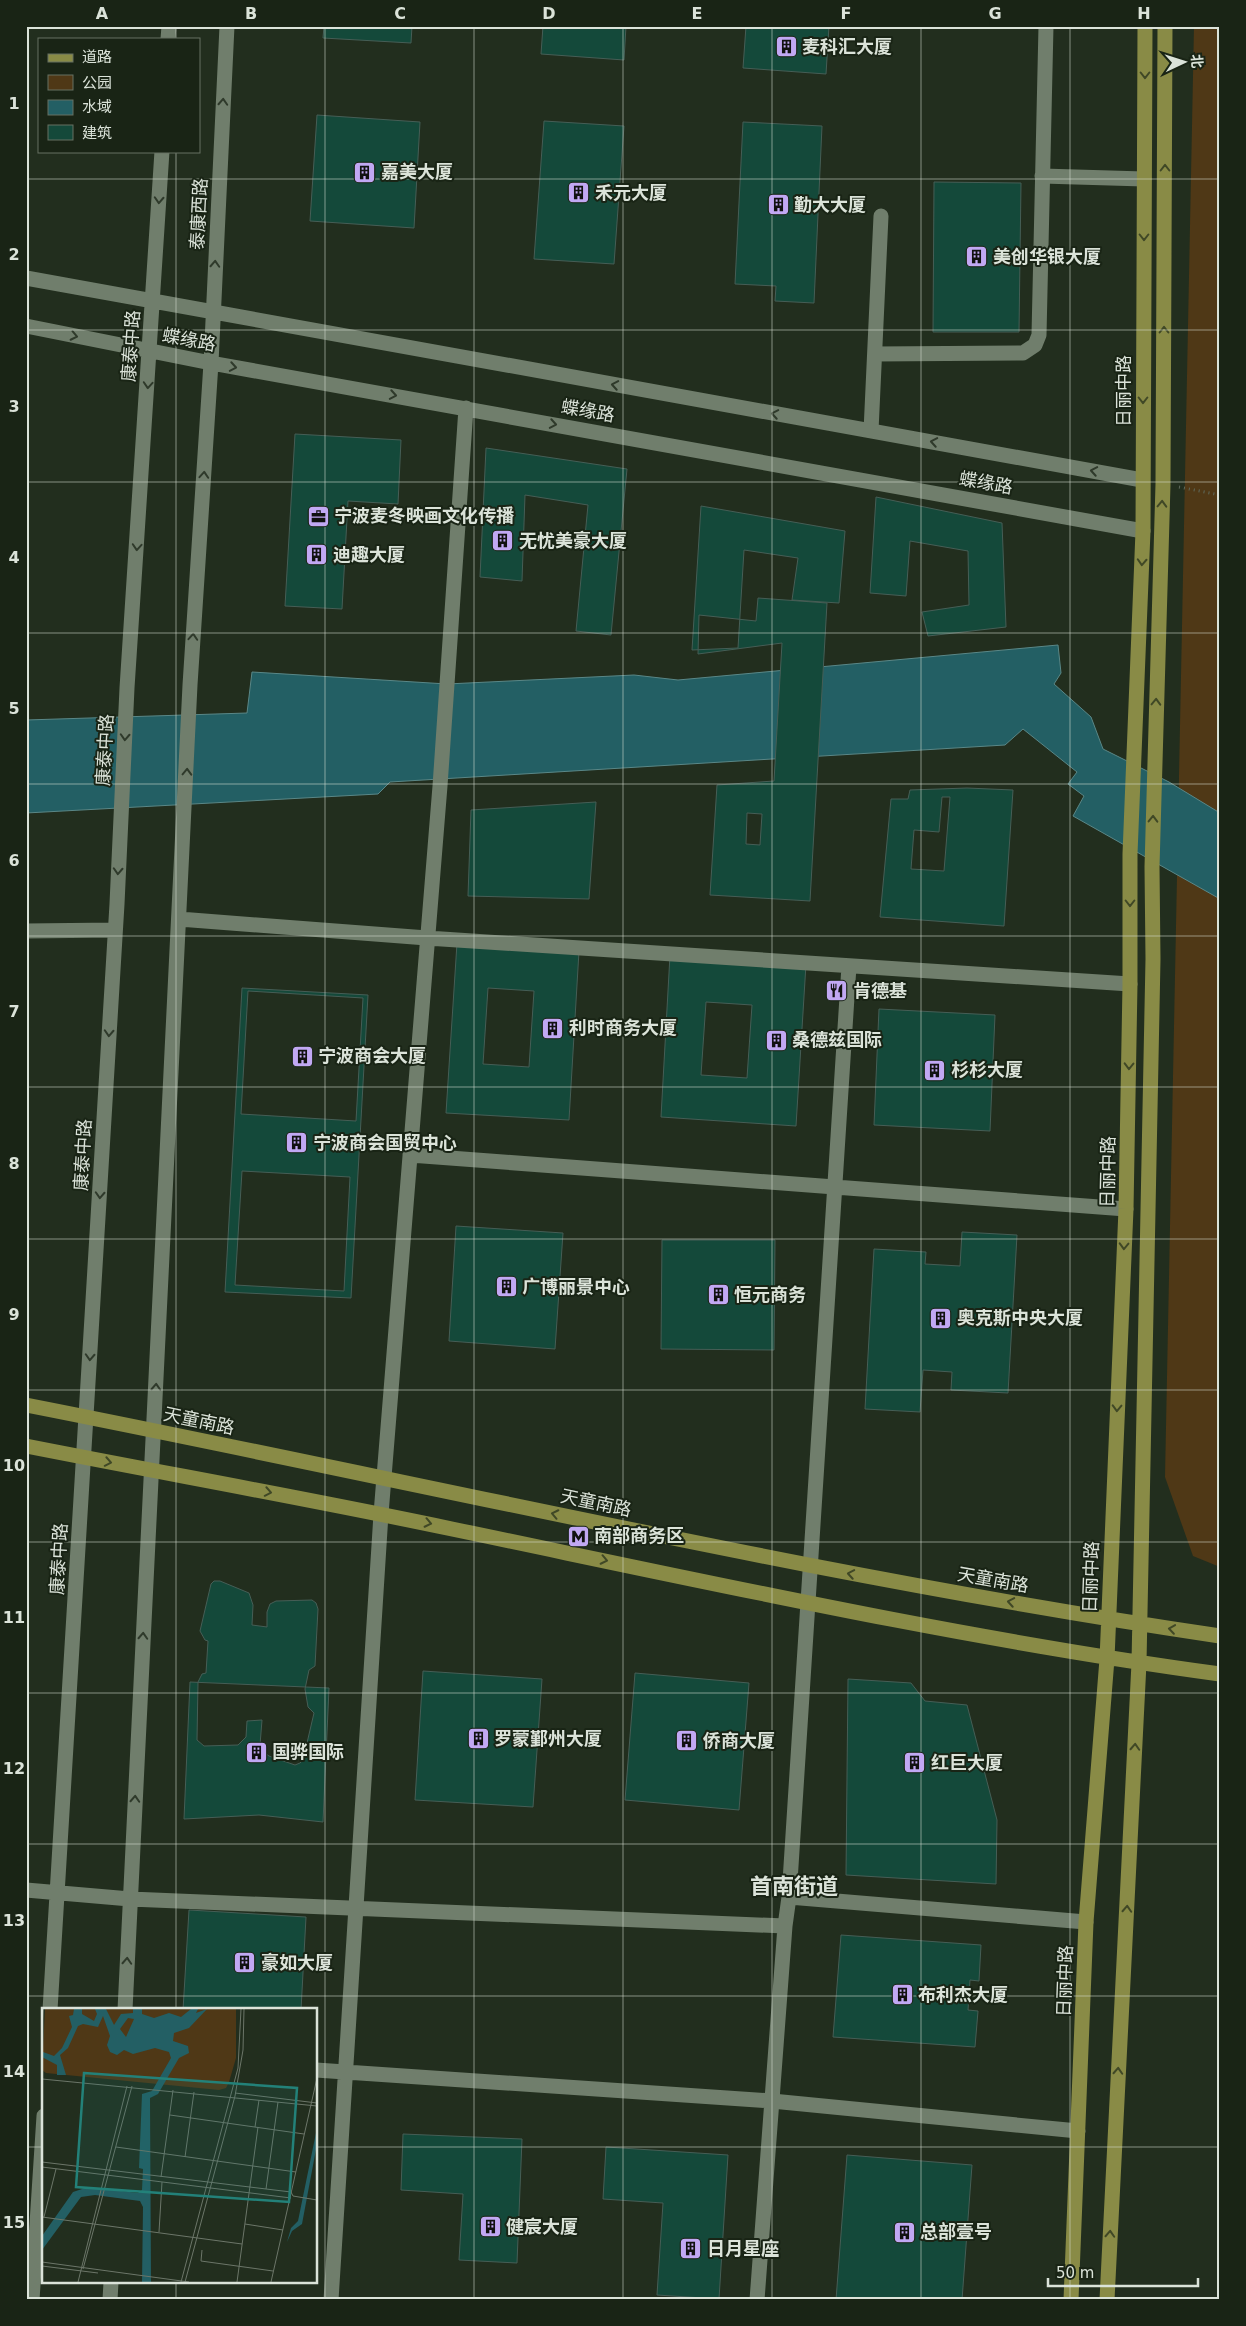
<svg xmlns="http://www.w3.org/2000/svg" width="1246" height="2326" viewBox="0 0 1246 2326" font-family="'DejaVu Sans','Noto Sans SC',sans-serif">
	<rect width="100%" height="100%" fill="#222e1e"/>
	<path fill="#4f3816" d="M 1194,26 L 1220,26 L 1220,1567 L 1193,1556 L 1165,1477 Z"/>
	<path fill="#235f64" stroke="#5a8787" d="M 1058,645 L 1061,673 L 1054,684 L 1091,717 L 1103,749 L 1169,782 L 1220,813 L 1220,899 L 1073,816 L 1084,796 L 1068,784 L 1077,772 L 1023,729 L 1005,745 L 390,782 L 378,794 L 26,813 L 26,720 L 247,713 L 252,672 L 447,684 L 634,675 L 678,680 Z"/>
	<path fill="#14493a" stroke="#465e56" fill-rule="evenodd" d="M 324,26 L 412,26 L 411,43 L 323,38 Z
		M 543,26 L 626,26 L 624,60 L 541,54 Z
		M 746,26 L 829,26 L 826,74 L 743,68 Z
		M 317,115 L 420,122 L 414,228 L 310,221 Z
		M 544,121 L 624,126 L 614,264 L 534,259 Z
		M 743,122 L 822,126 L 814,303 L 775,301 L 776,286 L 735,284 Z
		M 934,182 L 1021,183 L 1019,332 L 933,332 Z
		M 295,434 L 401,440 L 398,504 L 348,501 L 342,609 L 285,606 Z
		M 486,448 L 627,469 L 611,635 L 576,631 L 588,505 L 525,495 L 522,581 L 480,577 Z
		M 876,497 L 1002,523 L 1006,627 L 928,636 L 922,612 L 969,605 L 968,551 L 910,541 L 906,596 L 870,593 Z
		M 701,506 L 845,531 L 839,603 L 792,600 L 798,558 L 744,550 L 738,648 L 692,650 Z
		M 758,598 L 827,603 L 810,901 L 710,895 L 717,785 L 774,781 L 782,643 L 698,654 L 699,615 L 756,621 ZM 747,813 L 762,814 L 760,845 L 746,844 Z
		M 967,788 L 1013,790 L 1004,926 L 880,917 L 891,799 L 908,799 L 910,790 ZM 942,797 L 950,797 L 944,871 L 911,869 L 914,830 L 939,832 Z
		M 596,802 L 589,899 L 468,896 L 471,810 Z
		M 457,943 L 579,951 L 569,1120 L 446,1113 ZM 488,988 L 534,991 L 529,1067 L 483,1064 Z
		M 670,955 L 806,964 L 796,1126 L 661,1117 ZM 706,1002 L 752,1005 L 747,1078 L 701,1075 Z
		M 242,988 L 368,995 L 351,1298 L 225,1292 Z
		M 248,991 L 363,998 L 356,1121 L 241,1114 Z
		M 879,1009 L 995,1015 L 990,1131 L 874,1125 Z
		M 242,1171 L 350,1177 L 344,1291 L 235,1285 Z
		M 456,1226 L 563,1233 L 555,1349 L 449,1341 Z
		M 962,1232 L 1017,1235 L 1008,1393 L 951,1390 L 952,1372 L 923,1370 L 920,1412 L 865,1409 L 874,1249 L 926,1252 L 925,1264 L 960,1266 Z
		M 662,1240 L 775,1240 L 774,1350 L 661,1349 Z
		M 214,1581 L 220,1581 L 249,1593 L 253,1605 L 252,1625 L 267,1627 L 267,1612 L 270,1604 L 276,1601 L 312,1600 L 316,1603 L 318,1609 L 315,1666 L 309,1670 L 305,1689 L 308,1707 L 314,1713 L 303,1760 L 300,1763 L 295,1765 L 269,1756 L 262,1751 L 260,1745 L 262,1720 L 247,1721 L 246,1737 L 238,1745 L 204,1746 L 197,1740 L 198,1682 L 202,1674 L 206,1673 L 208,1641 L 205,1640 L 200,1631 L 211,1584 Z
		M 423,1671 L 542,1679 L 533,1807 L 415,1800 Z
		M 635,1673 L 749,1683 L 739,1810 L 625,1800 Z
		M 848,1679 L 911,1683 L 925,1701 L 967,1705 L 997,1820 L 996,1884 L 846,1875 Z
		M 190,1682 L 329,1688 L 323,1822 L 259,1815 L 184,1819 Z
		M 189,1910 L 306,1917 L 301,2010 L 183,2010 Z
		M 841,1935 L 981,1945 L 979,1981 L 970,1980 L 968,2010 L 978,2011 L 975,2047 L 833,2037 Z
		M 403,2134 L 522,2139 L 517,2263 L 459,2260 L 463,2194 L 401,2190 Z
		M 606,2147 L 728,2155 L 719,2299 L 657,2295 L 663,2203 L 603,2199 Z
		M 847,2155 L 972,2165 L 962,2300 L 836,2300 Z"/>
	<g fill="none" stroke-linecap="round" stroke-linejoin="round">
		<path stroke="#5f6a5c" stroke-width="3" stroke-dasharray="1 4" stroke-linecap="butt" d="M 1179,487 L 1220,495"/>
		<path stroke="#707e6c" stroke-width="15" d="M 168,39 L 169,26
			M 1042,176 L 1144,179
			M 26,278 L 1142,480
			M 26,326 L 211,363 L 1143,531
			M 875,354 L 1023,353 L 1035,345 L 1039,335 L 1046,26
			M 871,431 L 881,216
			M 179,919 L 427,938 L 1130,984
			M 26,931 L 115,930
			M 410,1155 L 1126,1209
			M 26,1890 L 130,1899 L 785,1926
			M 789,1897 L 1086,1922
			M 50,2010 L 117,904 L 127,688 L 162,151
			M 125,2010 L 190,685 L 211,363 L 227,26
			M 316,2070 L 772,2101 L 1078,2131
			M 32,2300 L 44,2116
			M 110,2300 L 111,2282
			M 331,2300 L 381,1514 L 440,786 L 466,408
			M 757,2300 L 785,1926 L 789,1897 L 849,966"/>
		<path stroke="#898b46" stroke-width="15" d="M 26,1405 C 424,1483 818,1577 1220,1636
			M 26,1446 C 168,1474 310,1499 452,1529 C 707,1582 962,1639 1220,1674
			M 1071,2300 L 1086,1922 L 1107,1659 L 1126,1209 L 1130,984 L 1130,854 L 1143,531 L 1145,26
			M 1107,2300 L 1139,1663 L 1153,959 L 1152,867 L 1163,484 L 1165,26"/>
	</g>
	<defs><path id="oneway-chevron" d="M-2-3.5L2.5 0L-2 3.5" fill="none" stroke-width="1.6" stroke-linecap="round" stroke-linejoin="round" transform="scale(1.25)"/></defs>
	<g stroke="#404826">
		<use href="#oneway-chevron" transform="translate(1145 75) rotate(90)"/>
		<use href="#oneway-chevron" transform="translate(1165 168) rotate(-90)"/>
		<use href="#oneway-chevron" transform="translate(1144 237) rotate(90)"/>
		<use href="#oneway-chevron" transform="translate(1164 330) rotate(-90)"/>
		<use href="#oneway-chevron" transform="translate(1143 400) rotate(90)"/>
		<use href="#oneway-chevron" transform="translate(1162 504) rotate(-88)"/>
		<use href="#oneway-chevron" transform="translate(1142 562) rotate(93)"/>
		<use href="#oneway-chevron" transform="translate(1156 702) rotate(-88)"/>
		<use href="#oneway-chevron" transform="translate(1153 819) rotate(-89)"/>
		<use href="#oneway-chevron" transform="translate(1130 903) rotate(90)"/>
		<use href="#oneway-chevron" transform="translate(1129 1066) rotate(91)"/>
		<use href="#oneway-chevron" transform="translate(1124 1246) rotate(92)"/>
		<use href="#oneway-chevron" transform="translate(1117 1408) rotate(92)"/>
		<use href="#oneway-chevron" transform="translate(108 1462) rotate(11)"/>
		<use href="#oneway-chevron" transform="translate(268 1492) rotate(11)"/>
		<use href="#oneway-chevron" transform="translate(555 1514) rotate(-168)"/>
		<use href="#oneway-chevron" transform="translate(428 1523) rotate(12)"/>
		<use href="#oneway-chevron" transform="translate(604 1560) rotate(12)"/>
		<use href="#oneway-chevron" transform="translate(851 1574) rotate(-170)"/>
		<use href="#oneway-chevron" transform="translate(1011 1602) rotate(-170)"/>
		<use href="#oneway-chevron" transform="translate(1172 1629) rotate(-172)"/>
		<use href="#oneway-chevron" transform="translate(1135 1747) rotate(-87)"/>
		<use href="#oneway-chevron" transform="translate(1127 1909) rotate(-87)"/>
		<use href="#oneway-chevron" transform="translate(1118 2071) rotate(-87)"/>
		<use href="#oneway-chevron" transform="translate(1110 2234) rotate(-87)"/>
	</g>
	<g stroke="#2f3a2b">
		<use href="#oneway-chevron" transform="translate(223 102) rotate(-87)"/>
		<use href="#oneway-chevron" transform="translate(159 200) rotate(93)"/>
		<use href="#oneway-chevron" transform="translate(215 264) rotate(-87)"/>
		<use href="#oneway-chevron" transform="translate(74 336) rotate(12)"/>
		<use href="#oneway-chevron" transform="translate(233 367) rotate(10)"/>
		<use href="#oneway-chevron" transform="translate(148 385) rotate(94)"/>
		<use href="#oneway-chevron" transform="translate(615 385) rotate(-170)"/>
		<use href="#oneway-chevron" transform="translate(393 395) rotate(10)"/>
		<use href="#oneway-chevron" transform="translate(775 414) rotate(-170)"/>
		<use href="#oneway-chevron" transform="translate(553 424) rotate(10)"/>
		<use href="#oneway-chevron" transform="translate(934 442) rotate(-170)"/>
		<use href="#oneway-chevron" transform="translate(1094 471) rotate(-170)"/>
		<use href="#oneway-chevron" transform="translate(204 475) rotate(-86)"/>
		<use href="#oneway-chevron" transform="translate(137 547) rotate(94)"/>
		<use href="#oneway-chevron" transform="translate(193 637) rotate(-86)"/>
		<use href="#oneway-chevron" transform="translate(125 737) rotate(93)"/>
		<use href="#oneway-chevron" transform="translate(187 772) rotate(-88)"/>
		<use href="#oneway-chevron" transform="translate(118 871) rotate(93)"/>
		<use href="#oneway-chevron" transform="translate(109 1033) rotate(93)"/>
		<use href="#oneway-chevron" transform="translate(100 1195) rotate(93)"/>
		<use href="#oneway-chevron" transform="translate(90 1357) rotate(93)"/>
		<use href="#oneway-chevron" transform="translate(156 1387) rotate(-87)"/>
		<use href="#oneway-chevron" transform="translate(143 1636) rotate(-87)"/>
		<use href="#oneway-chevron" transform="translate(135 1799) rotate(-87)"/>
		<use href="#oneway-chevron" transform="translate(127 1961) rotate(-87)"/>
	</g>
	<path fill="none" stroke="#dbe3d9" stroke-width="1" stroke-opacity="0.55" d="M 176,26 L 176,39M 325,26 L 325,2300M 474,26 L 474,2300M 623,26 L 623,2300M 772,26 L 772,2300M 921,26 L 921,2300M 1070,26 L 1070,2300M 176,151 L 176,2010M 26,179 L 1220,179M 26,330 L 1220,330M 26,482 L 1220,482M 26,633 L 1220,633M 26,784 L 1220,784M 26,936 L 1220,936M 26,1087 L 1220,1087M 26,1239 L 1220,1239M 26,1390 L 1220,1390M 26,1542 L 1220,1542M 26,1693 L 1220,1693M 26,1844 L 1220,1844M 26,1996 L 1220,1996M 26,2147 L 44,2147M 316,2147 L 1220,2147M 176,2282 L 176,2300"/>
	<defs>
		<symbol id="building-square" viewBox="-11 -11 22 22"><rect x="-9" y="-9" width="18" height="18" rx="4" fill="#c1a8f3" stroke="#192415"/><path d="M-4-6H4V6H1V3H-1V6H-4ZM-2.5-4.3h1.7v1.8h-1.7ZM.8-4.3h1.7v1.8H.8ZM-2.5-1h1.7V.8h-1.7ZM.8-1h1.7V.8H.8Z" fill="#111"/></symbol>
		<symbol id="office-square" viewBox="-11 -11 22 22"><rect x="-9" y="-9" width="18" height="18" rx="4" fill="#c1a8f3" stroke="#192415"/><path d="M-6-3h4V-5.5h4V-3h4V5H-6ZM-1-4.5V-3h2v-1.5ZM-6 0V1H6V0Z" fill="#111"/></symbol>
		<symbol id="restaurant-square" viewBox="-11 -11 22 22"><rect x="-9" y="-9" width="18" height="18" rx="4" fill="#c1a8f3" stroke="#192415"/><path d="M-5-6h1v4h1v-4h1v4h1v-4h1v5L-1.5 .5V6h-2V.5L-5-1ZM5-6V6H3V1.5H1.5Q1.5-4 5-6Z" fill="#111"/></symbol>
		<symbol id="metro-square" viewBox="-11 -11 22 22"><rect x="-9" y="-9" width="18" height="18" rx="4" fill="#c1a8f3" stroke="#192415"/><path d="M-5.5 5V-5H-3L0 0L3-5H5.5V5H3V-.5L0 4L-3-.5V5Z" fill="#111"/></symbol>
	</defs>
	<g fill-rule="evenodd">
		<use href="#building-square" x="774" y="34" width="25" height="25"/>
		<use href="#building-square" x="352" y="160" width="25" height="25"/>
		<use href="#building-square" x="566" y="180" width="25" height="25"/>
		<use href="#building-square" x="766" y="192" width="25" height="25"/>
		<use href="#building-square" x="964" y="244" width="25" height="25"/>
		<use href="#office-square" x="306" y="504" width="25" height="25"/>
		<use href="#building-square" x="490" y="528" width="25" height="25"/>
		<use href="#building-square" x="304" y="542" width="25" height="25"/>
		<use href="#restaurant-square" x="824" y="978" width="25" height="25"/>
		<use href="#building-square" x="540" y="1016" width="25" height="25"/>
		<use href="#building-square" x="764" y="1028" width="25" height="25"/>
		<use href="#building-square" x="290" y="1044" width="25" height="25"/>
		<use href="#building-square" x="922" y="1058" width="25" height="25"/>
		<use href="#building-square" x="284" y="1130" width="25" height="25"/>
		<use href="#building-square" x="494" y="1274" width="25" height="25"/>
		<use href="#building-square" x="706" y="1282" width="25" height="25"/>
		<use href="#building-square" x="928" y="1306" width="25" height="25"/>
		<use href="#metro-square" x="566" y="1524" width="25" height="25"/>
		<use href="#building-square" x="466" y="1726" width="25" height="25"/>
		<use href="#building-square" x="674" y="1728" width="25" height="25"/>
		<use href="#building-square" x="244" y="1740" width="25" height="25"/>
		<use href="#building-square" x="902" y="1750" width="25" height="25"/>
		<use href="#building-square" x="232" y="1950" width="25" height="25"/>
		<use href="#building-square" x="890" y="1982" width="25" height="25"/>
		<use href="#building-square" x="478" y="2214" width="25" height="25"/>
		<use href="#building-square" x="892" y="2220" width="25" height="25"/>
		<use href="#building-square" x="678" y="2236" width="25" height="25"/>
	</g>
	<g text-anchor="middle" stroke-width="4" stroke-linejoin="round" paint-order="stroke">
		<g font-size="18" font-weight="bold" fill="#dbe3d9" stroke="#192415" text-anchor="start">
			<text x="802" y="53">麦科汇大厦</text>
			<text x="381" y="178">嘉美大厦</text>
			<text x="595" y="199">禾元大厦</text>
			<text x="794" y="211">勤大大厦</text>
			<text x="993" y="263">美创华银大厦</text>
			<text x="334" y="522">宁波麦冬映画文化传播</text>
			<text x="519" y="547">无忧美豪大厦</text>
			<text x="333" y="561">迪趣大厦</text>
			<text x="853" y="997">肯德基</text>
			<text x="569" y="1034">利时商务大厦</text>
			<text x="792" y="1046">桑德兹国际</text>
			<text x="318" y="1062">宁波商会大厦</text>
			<text x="951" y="1076">杉杉大厦</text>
			<text x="313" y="1149">宁波商会国贸中心</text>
			<text x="522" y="1293">广博丽景中心</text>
			<text x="734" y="1301">恒元商务</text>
			<text x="957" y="1324">奥克斯中央大厦</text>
			<text x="594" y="1542">南部商务区</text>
			<text x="494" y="1745">罗蒙鄞州大厦</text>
			<text x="703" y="1747">侨商大厦</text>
			<text x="272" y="1758">国骅国际</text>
			<text x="931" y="1769">红巨大厦</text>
			<text x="261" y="1969">豪如大厦</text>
			<text x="918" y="2001">布利杰大厦</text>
			<text x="506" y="2233">健宸大厦</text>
			<text x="920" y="2238">总部壹号</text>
			<text x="707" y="2255">日月星座</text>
		</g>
		<g font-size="18" fill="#dbe3d9" stroke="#192415">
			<text transform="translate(199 214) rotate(-87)" y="6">泰康西路</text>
			<text transform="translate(189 340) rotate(11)" y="6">蝶缘路</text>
			<text transform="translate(131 346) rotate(-86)" y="6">康泰中路</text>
			<text transform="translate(1124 391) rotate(-90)" y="6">日丽中路</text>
			<text transform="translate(588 411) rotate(10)" y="6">蝶缘路</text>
			<text transform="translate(986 483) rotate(10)" y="6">蝶缘路</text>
			<text transform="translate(105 750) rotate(-87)" y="6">康泰中路</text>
			<text transform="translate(83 1155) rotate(-87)" y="6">康泰中路</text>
			<text transform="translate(1108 1172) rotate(-89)" y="6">日丽中路</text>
			<text transform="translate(199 1421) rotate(12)" y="6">天童南路</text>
			<text transform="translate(596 1503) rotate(12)" y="6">天童南路</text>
			<text transform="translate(59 1559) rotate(-87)" y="6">康泰中路</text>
			<text transform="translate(1091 1577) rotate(-88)" y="6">日丽中路</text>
			<text transform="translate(993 1580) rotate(10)" y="6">天童南路</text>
			<text transform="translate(1065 1981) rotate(-88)" y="6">日丽中路</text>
		</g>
		<g font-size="22" font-weight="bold" fill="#dbe3d9" stroke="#192415">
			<text x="794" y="1894">首南街道</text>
		</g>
	</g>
	<g transform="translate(42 2008)">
		<rect width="275" height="275" fill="#222e1e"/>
		<path d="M 3,1 L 194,1 L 194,50 L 187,74 L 184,80 L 177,82 L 4,65 L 0,62 Z" fill="#4f3816"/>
		<path d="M 32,1 L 40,1 L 40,6 L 52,13 L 55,6 L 53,1 L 64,1 L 72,17 L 79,6 L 91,5 L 91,1 L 100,1 L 100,6 L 112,10 L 127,5 L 139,9 L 149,1 L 156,1 L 154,5 L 165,1 L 147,20 L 132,25 L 131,33 L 146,38 L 147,45 L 137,50 L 116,86 L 108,90 L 109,274 L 100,274 L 101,199 L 98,193 L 53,187 L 39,189 L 0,242 L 0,228 L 31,184 L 46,179 L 96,185 L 100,182 L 101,161 L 97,160 L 100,86 L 110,83 L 129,50 L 127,44 L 113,40 L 91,46 L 82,42 L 75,47 L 68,44 L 65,37 L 68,28 L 61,8 L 56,19 L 41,16 L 36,18 L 26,40 L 18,47 L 24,67 L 15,67 L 15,57 L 0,49 L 1,44 L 12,48 L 20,40 L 30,19 L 27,8 L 31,7 ZM 86,10 L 92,11 L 84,29 L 78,21 ZM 275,120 L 275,136 L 260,216 L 250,223 L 245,234 L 249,220 L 256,213 Z" fill="#235f64" fill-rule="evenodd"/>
		<path fill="none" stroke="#6c7669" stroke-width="1" d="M 0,21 L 1,1M 0,71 L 275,98M 193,85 L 275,95M 128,107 L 262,126M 213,119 L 217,92M 74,139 L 254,164M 143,149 L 152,84M 0,154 L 249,184 L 251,188 L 275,192M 0,159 L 249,190M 119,169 L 131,82M 224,181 L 236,94M 0,209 L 200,236M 2,209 L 14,161M 203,216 L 241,222M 117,224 L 120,174M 160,242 L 159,253 L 231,263M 0,254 L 147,274M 0,258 L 56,265M 41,261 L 90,78M 36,274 L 85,78M 139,274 L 196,60 L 199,1M 143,274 L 193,88 L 201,42 L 202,1M 195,274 L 216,119M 229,274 L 275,70"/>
		<path fill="#238179" fill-opacity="0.15" stroke="#238179" stroke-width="2.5" d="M 42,65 L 255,80 L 247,194 L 34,179 Z"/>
		<rect width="275" height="275" fill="none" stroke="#dbe3d9" stroke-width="2.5"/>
	</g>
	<rect width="1246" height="2326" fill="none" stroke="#192415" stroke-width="55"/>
	<rect x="38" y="38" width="162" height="115" fill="#192415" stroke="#677063"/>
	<rect x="48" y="54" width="25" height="8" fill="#898b46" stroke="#677063"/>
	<text x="82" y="62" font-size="15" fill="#dbe3d9">道路</text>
	<rect x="48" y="75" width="25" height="15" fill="#4f3816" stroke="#677063"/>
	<text x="82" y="88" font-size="15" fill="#dbe3d9">公园</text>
	<rect x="48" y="100" width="25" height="15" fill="#235f64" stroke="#677063"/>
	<text x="82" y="112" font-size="15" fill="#dbe3d9">水域</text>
	<rect x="48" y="125" width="25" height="15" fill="#14493a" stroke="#677063"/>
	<text x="82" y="138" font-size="15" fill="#dbe3d9">建筑</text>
	<g transform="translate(1184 62) rotate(86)" stroke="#192415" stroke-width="4" paint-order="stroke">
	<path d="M0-4L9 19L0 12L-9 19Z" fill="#dbe3d9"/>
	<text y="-8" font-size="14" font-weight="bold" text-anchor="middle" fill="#dbe3d9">北</text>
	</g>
	<path d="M1048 2278v8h150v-8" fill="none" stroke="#dbe3d9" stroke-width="2.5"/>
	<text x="1056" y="2278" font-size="15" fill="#dbe3d9" stroke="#192415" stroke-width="4" paint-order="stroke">50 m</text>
	<rect x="28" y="28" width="1190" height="2270" fill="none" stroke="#dbe3d9" stroke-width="2"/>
	<g font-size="16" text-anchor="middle" font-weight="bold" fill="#dbe3d9">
		<text x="102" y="19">A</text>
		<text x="251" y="19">B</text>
		<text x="400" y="19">C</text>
		<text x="549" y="19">D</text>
		<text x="697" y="19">E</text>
		<text x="846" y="19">F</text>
		<text x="995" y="19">G</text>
		<text x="1144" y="19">H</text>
		<text x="14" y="109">1</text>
		<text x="14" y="260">2</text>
		<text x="14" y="412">3</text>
		<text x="14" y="563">4</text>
		<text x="14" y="714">5</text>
		<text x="14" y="866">6</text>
		<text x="14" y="1017">7</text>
		<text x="14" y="1169">8</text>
		<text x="14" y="1320">9</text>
		<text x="14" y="1471">10</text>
		<text x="14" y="1623">11</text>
		<text x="14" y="1774">12</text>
		<text x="14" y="1926">13</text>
		<text x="14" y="2077">14</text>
		<text x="14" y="2228">15</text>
	</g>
</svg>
